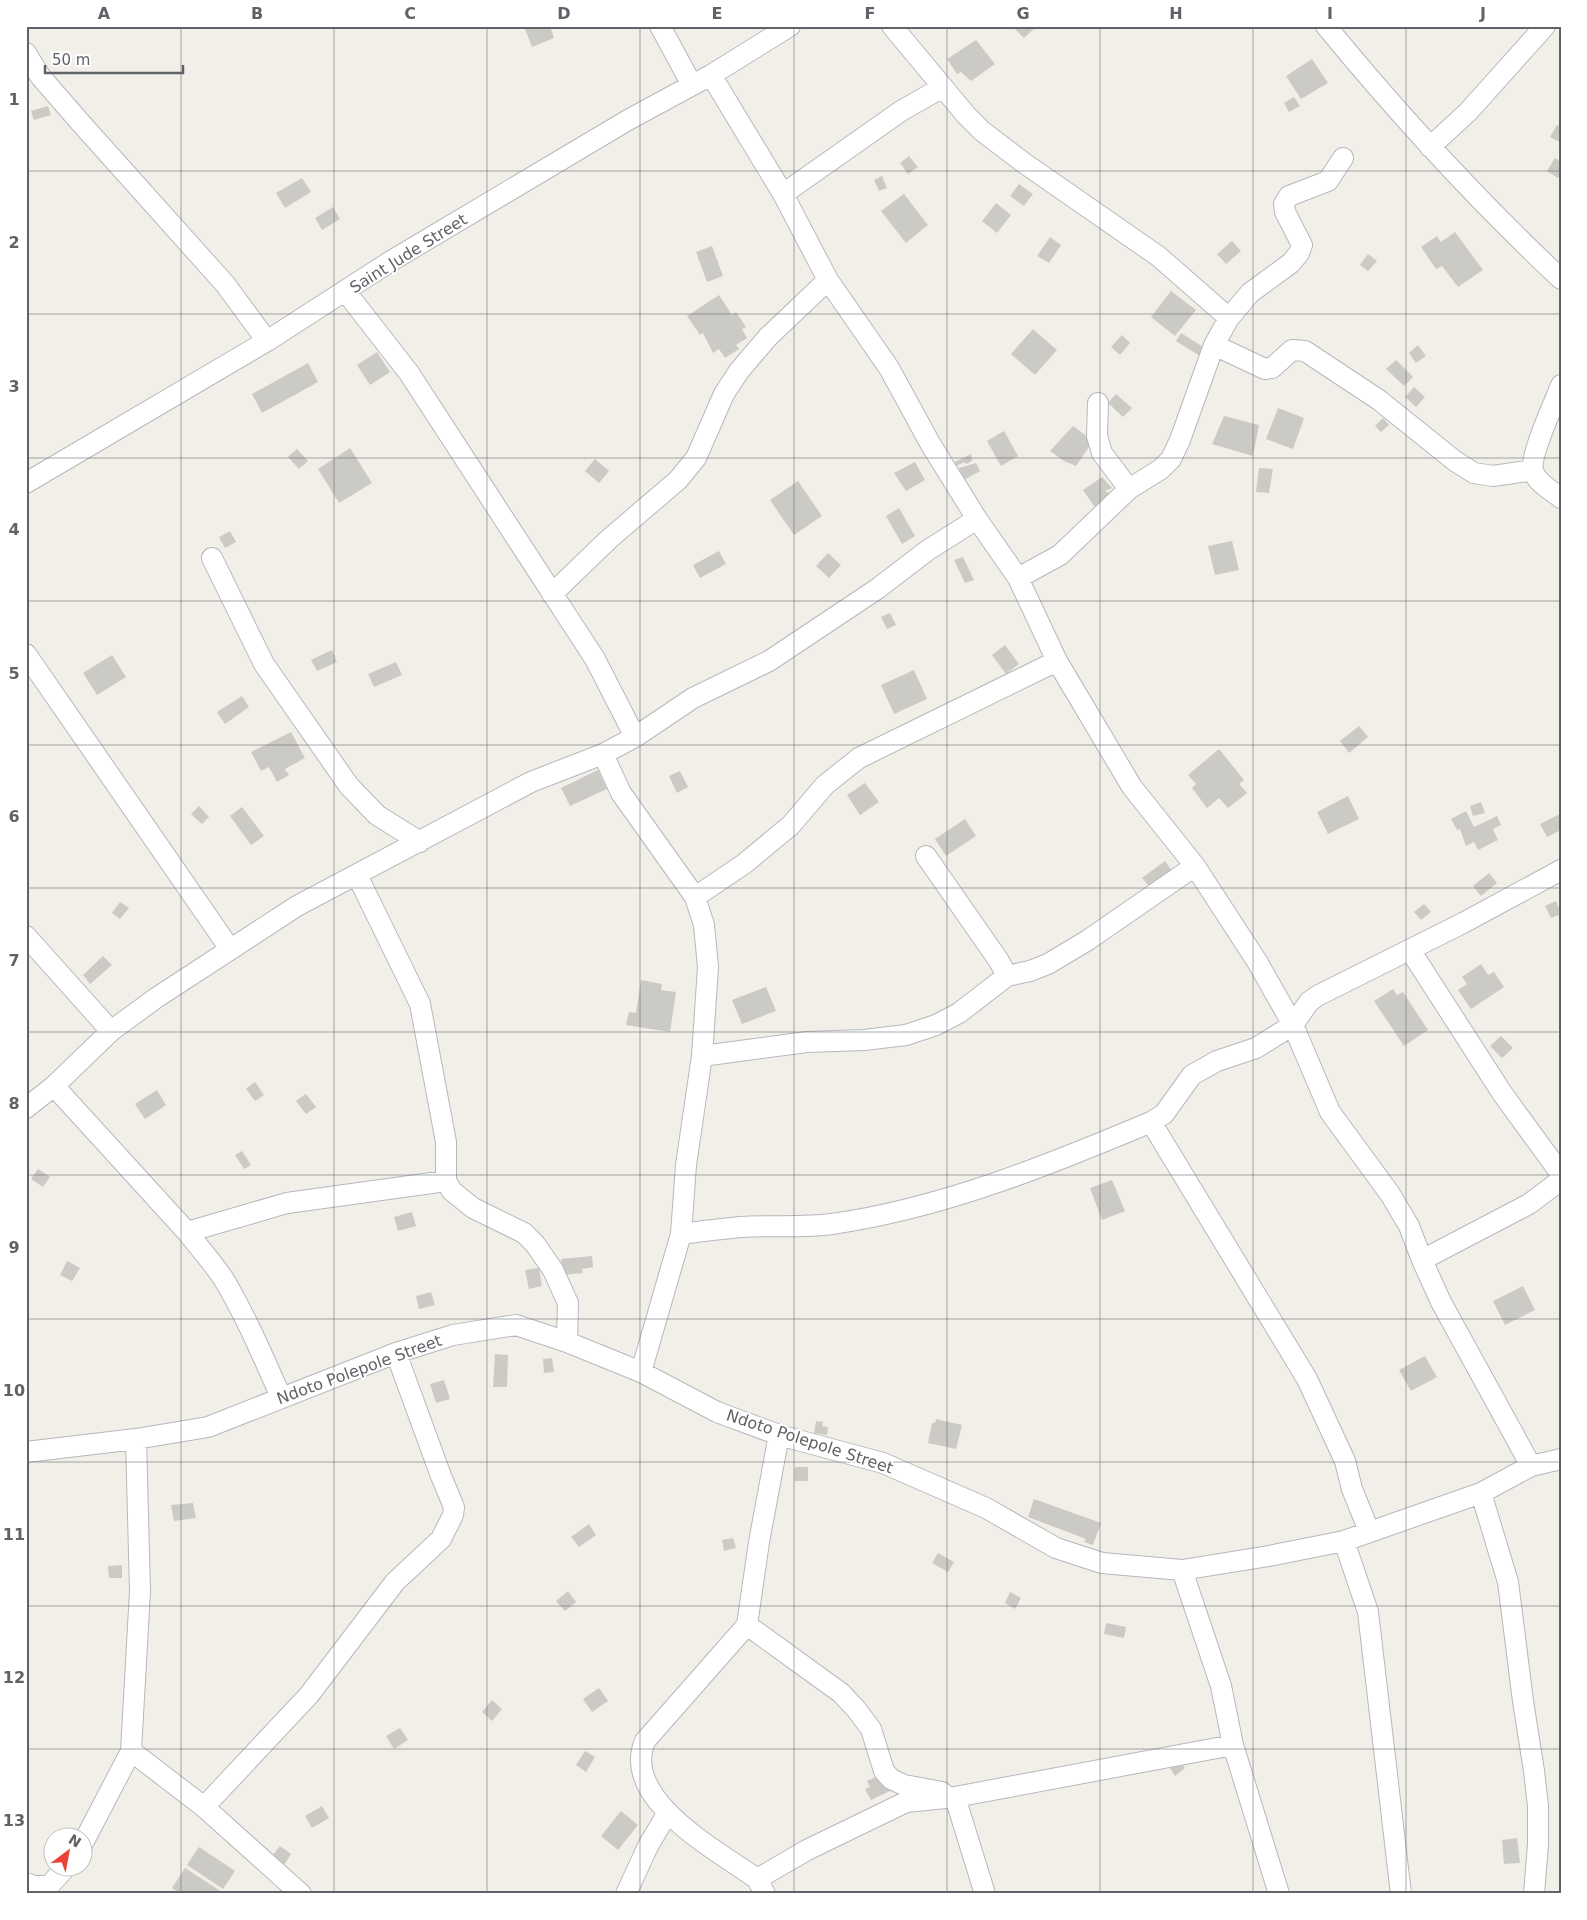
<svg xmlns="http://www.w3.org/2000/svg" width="1587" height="1920" viewBox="0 0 1587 1920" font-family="'DejaVu Sans',sans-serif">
	<rect width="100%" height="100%" fill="#f1efe8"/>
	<path fill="#cccac5" d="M 524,26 L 550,26 L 554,38 L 532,47 Z
		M 1012,26 L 1037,26 L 1024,38 Z
		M 976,40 L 995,64 L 971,81 L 961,72 L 957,74 L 947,59 Z
		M 1312,59 L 1328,83 L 1301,99 L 1286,76 Z
		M 1294,97 L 1300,106 L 1289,112 L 1284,103 Z
		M 48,106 L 51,115 L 34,120 L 31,111 Z
		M 1557,125 L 1561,127 L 1561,143 L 1550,137 Z
		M 909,156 L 918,167 L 908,174 L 900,163 Z
		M 1555,158 L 1561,162 L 1561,174 L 1558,178 L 1547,171 Z
		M 882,176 L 887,188 L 879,191 L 874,180 Z
		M 302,178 L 311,192 L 285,208 L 276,193 Z
		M 1019,184 L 1033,194 L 1024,206 L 1010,196 Z
		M 904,194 L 928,225 L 906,243 L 881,211 Z
		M 996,203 L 1011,215 L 997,233 L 982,221 Z
		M 333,207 L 340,219 L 322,230 L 315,218 Z
		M 1455,232 L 1483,270 L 1458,287 L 1442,266 L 1436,269 L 1421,247 L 1437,236 L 1441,242 Z
		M 1050,237 L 1061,245 L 1049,263 L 1037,256 Z
		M 1232,241 L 1241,251 L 1226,264 L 1217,254 Z
		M 712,246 L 723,276 L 707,282 L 696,252 Z
		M 1368,254 L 1377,261 L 1368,271 L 1360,265 Z
		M 1171,291 L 1196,310 L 1175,336 L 1151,317 Z
		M 719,295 L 732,315 L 736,312 L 746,327 L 742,329 L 747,338 L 736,345 L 739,349 L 725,358 L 719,349 L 713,353 L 703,333 L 700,335 L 687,316 Z
		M 1033,329 L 1057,350 L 1035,375 L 1011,354 Z
		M 1181,333 L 1208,350 L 1203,358 L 1176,341 Z
		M 1122,335 L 1130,343 L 1120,355 L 1111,347 Z
		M 1418,345 L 1426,356 L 1416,363 L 1409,353 Z
		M 377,352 L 390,372 L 370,385 L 357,365 Z
		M 1396,360 L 1413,377 L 1404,386 L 1386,369 Z
		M 308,363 L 318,382 L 262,413 L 252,394 Z
		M 1414,387 L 1425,397 L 1416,407 L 1405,397 Z
		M 1116,394 L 1132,408 L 1123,417 L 1108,403 Z
		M 1278,408 L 1304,418 L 1293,449 L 1266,439 Z
		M 1224,416 L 1259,425 L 1253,456 L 1212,444 Z
		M 1383,418 L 1389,425 L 1381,432 L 1375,426 Z
		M 1073,426 L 1093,441 L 1076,466 L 1064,461 L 1050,451 Z
		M 1004,431 L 1018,456 L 1001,466 L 987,441 Z
		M 350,448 L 372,483 L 339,503 L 318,469 Z
		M 297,449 L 308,461 L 299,469 L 288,457 Z
		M 971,454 L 972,461 L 966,464 L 964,462 L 956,466 L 955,462 Z
		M 595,459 L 609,471 L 599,483 L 585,471 Z
		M 915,462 L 925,480 L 906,491 L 894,473 Z
		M 976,463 L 980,471 L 964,480 L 959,468 Z
		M 1259,468 L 1273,469 L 1269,493 L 1256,492 Z
		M 1102,477 L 1112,488 L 1105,491 L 1113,495 L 1110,501 L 1094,506 L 1083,490 Z
		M 798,481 L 822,516 L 794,535 L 770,500 Z
		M 899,508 L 915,536 L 902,544 L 886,516 Z
		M 230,531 L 236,542 L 225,548 L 219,537 Z
		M 1232,541 L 1239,570 L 1215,575 L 1208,546 Z
		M 719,551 L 726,564 L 700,578 L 693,565 Z
		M 828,553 L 841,565 L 829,578 L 816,566 Z
		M 963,557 L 974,580 L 965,583 L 954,560 Z
		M 890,613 L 896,625 L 887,629 L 881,617 Z
		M 1005,645 L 1019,664 L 1006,674 L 992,655 Z
		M 332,650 L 337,662 L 317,671 L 311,660 Z
		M 112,655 L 126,677 L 97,695 L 83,673 Z
		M 396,662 L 402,675 L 374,687 L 368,674 Z
		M 914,670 L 927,699 L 894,714 L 881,685 Z
		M 242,696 L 249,707 L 225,724 L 217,712 Z
		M 1359,726 L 1368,737 L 1349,753 L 1340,741 Z
		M 291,732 L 305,758 L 285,769 L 289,775 L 277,782 L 269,767 L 261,771 L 251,752 Z
		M 1219,749 L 1244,780 L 1239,784 L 1247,793 L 1228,808 L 1219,798 L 1207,808 L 1192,788 L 1196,784 L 1188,775 Z
		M 598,770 L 607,789 L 570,806 L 561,788 Z
		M 680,771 L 688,787 L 677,793 L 669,776 Z
		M 865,783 L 879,802 L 860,815 L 847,795 Z
		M 1348,796 L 1359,819 L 1328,834 L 1317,812 Z
		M 1481,802 L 1485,813 L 1473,816 L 1470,806 Z
		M 199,806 L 209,817 L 202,824 L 191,814 Z
		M 242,807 L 264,836 L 251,845 L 230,816 Z
		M 1466,811 L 1474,827 L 1497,816 L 1501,825 L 1493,829 L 1498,840 L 1478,850 L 1474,842 L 1466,846 L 1460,829 L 1457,830 L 1451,819 Z
		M 1560,814 L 1561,830 L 1547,837 L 1540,824 Z
		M 965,819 L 976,836 L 946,856 L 935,839 Z
		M 1165,861 L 1174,874 L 1152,890 L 1142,878 Z
		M 1489,873 L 1497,883 L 1481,896 L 1473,886 Z
		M 1556,901 L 1561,914 L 1551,918 L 1545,906 Z
		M 120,902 L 129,908 L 120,919 L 112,913 Z
		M 1424,904 L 1431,912 L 1421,920 L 1414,912 Z
		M 103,956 L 112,965 L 90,984 L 83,975 Z
		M 1481,964 L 1488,975 L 1494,972 L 1504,987 L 1471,1009 L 1458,990 L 1467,984 L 1462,977 Z
		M 641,980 L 662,984 L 661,990 L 676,992 L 670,1032 L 626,1025 L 629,1012 L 636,1013 Z
		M 766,987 L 776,1011 L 742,1024 L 732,1000 Z
		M 1393,989 L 1397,995 L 1403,992 L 1428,1030 L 1404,1046 L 1374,1001 Z
		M 1501,1036 L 1513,1048 L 1502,1058 L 1490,1046 Z
		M 255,1082 L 264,1095 L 255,1101 L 246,1089 Z
		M 157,1090 L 166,1105 L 145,1119 L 135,1104 Z
		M 306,1094 L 316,1107 L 306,1114 L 296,1101 Z
		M 242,1151 L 251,1165 L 244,1169 L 235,1155 Z
		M 38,1169 L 50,1177 L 43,1187 L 31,1179 Z
		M 1112,1180 L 1125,1211 L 1102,1220 L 1090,1188 Z
		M 412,1212 L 416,1226 L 398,1231 L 394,1217 Z
		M 592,1256 L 593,1267 L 582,1269 L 583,1273 L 563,1275 L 561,1259 Z
		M 67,1261 L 80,1268 L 72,1281 L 60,1275 Z
		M 539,1268 L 542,1286 L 529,1289 L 525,1270 Z
		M 1523,1286 L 1535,1310 L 1505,1325 L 1493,1301 Z
		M 431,1292 L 435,1305 L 419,1309 L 416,1296 Z
		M 495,1354 L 508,1355 L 507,1387 L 493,1387 Z
		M 1425,1356 L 1437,1377 L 1411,1391 L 1399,1370 Z
		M 552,1358 L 554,1372 L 544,1373 L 543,1359 Z
		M 444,1380 L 450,1399 L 436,1403 L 430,1384 Z
		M 936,1419 L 962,1425 L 956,1449 L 928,1443 L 932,1423 L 935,1423 Z
		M 816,1421 L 823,1422 L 822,1426 L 828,1427 L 827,1435 L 814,1433 Z
		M 795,1467 L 808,1467 L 808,1481 L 794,1481 Z
		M 1034,1499 L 1101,1523 L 1093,1545 L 1084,1542 L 1086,1539 L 1028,1517 Z
		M 193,1503 L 196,1518 L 174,1521 L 171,1505 Z
		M 589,1524 L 596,1535 L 579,1547 L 571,1537 Z
		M 733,1538 L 736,1548 L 724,1551 L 722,1540 Z
		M 938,1553 L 954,1562 L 948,1572 L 932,1563 Z
		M 122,1565 L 122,1578 L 109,1578 L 108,1566 Z
		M 568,1591 L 576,1602 L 565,1611 L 556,1601 Z
		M 1010,1592 L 1021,1598 L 1015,1609 L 1005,1603 Z
		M 1106,1623 L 1126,1627 L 1124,1638 L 1104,1634 Z
		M 599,1688 L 608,1701 L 592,1712 L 583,1699 Z
		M 492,1700 L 502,1709 L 492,1721 L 482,1712 Z
		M 400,1728 L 408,1740 L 394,1749 L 386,1736 Z
		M 585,1751 L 595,1757 L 586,1772 L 576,1765 Z
		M 1180,1761 L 1185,1768 L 1175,1776 L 1170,1768 Z
		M 880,1775 L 892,1790 L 871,1800 L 865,1789 L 870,1787 L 867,1781 Z
		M 322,1806 L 329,1818 L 312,1828 L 305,1816 Z
		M 621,1811 L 638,1825 L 618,1850 L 601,1836 Z
		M 1517,1838 L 1520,1863 L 1504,1864 L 1502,1840 Z
		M 280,1846 L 291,1854 L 284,1865 L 272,1856 Z
		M 199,1847 L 235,1871 L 223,1889 L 187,1865 Z
		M 185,1868 L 222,1892 L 221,1894 L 181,1894 L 172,1888 Z"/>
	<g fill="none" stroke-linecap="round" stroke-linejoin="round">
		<defs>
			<path id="street" d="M 660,26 L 692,85
				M 892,26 L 966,115 L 982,131 L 1024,163 L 1158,256 L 1229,318
				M 1326,26 C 1399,115 1477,200 1561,279
				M 26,53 L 40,76 L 79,121 L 225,284 L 267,341
				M 711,75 L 783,194 L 828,280 L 889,368 L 931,445 L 977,519 L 1018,578 L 1057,661 L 1132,787 L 1195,866 L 1258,963 L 1293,1025 L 1330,1112 L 1390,1194 L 1409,1226 L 1422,1260 L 1441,1302 L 1531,1466
				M 1430,147 L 1468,112 L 1545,26
				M 783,194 L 901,111 L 943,87
				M 346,292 L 409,373 L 595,659 L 635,737
				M 1214,345 L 1265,369 L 1272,368 L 1292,350 L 1305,351 L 1379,400 L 1455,461 L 1474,473 L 1493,476 L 1533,470
				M 1561,385 C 1555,401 1529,457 1533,471 C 1537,483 1552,491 1561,498
				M 1098,403 L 1097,436 L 1102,453 L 1129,489
				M 26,483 L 267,341 L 391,261 L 628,120 L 711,75 L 790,26
				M 212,558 L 264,664 L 349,786 L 377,815 L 420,842
				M 1018,578 L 1060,555 L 1129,489 L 1161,469 L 1171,459 L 1180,440 L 1214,345 L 1229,318 L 1250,293 L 1291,263 L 1299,253 L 1302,245 L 1285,212 L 1284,204 L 1289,196 L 1328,181 L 1343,158
				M 552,594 L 609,539 L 678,480 L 696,458 L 724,394 L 739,371 L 768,337 L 828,280
				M 26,654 L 230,949
				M 603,754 L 621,793 L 695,897 L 704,925 L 708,967 L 702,1056 L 686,1165 L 681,1234 L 641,1372
				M 926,856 L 999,961 L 1007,976
				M 357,875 L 420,1004 L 446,1142 L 446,1181 L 452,1191 L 473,1208 L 524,1233 L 535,1244 L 553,1270 L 568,1303 L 567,1342
				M 695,897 L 744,864 L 791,825 L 825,785 L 859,758 L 1057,661
				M 26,936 L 111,1031
				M 1410,950 L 1502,1093 L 1561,1174
				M 702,1056 L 807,1042 L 864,1040 L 906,1035 L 936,1025 L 959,1013 L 1007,976 L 1030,971 L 1048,964 L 1088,940 L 1195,866
				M 54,1086 L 187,1232 C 199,1247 212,1262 223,1278 C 246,1316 263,1357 281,1397
				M 26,1108 L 54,1086 L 111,1031 L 156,998 L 297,906 L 531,782 L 603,754 L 635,737 L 693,698 L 769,661 L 877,589 L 928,550 L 977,519
				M 1151,1122 L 1307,1379 L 1345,1461 L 1352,1489 L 1369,1531
				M 187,1232 L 287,1203 L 446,1181
				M 681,1234 C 701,1231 721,1229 741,1227 C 772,1225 801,1228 832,1224 C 943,1208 1049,1165 1151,1122 L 1164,1114 L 1192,1075 L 1217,1061 L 1256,1048 L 1293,1025 L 1309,1002 L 1317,996 L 1463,923 L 1561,870
				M 1422,1260 L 1529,1204 L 1561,1180
				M 26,1452 L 136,1439 L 208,1427 L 396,1353 L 453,1335 L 516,1325 L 567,1342 L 641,1372 L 717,1412 L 779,1435 L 883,1463 L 986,1508 L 1056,1548 L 1102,1563 L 1182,1570 L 1269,1556 L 1344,1541 L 1481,1493 L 1531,1466 L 1561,1459
				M 1481,1493 L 1508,1582 L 1523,1701 L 1534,1771 L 1538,1806 L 1538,1844 L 1534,1894
				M 1344,1541 L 1368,1612 L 1401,1894
				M 1182,1570 L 1221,1686 L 1233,1745 L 1279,1894
				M 747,1625 L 841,1693 L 856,1709 L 871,1729 L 884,1771 L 891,1779 L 904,1785 L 942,1792
				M 131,1751 L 204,1807 L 301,1894
				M 955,1797 L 985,1894
				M 204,1807 L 309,1695 L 395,1582 L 441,1539 L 453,1515 L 454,1507 L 441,1476 L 396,1353
				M 82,1845 L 131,1751 L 140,1591 L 136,1439
				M 757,1879 L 807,1850 L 906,1802 L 955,1797 L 1233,1745
				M 26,1883 L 33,1886 L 49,1886 L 65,1868
				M 626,1894 L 648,1846 L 667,1814
				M 765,1894 L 757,1879 C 718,1851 620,1799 645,1741 L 747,1625 L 759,1542 L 779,1435"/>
		</defs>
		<use href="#street" stroke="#b5b8bc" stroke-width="22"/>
		<use href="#street" stroke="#fff" stroke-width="20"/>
	</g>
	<path fill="none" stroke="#5f6368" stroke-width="1" stroke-opacity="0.55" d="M 181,26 L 181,1894M 334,26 L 334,1894M 487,26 L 487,1894M 640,26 L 640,1894M 794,26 L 794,1894M 947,26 L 947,1894M 1100,26 L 1100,1894M 1253,26 L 1253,1894M 1406,26 L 1406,1894M 26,171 L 1561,171M 26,314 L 1561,314M 26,458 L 1561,458M 26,601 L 1561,601M 26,745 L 1561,745M 26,888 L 1561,888M 26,1032 L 1561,1032M 26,1175 L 1561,1175M 26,1319 L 1561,1319M 26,1462 L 1561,1462M 26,1606 L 1561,1606M 26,1749 L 1561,1749"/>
	<g text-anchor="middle" stroke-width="4" stroke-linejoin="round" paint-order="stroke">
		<g font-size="16" fill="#5f6368" stroke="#fff">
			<text transform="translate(408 253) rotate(-32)" y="6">Saint Jude Street</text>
			<text transform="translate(359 1369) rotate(-20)" y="6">Ndoto Polepole Street</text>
			<text transform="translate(810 1441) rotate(18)" y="6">Ndoto Polepole Street</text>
		</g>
	</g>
	<rect width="1587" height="1920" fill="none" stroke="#ffffff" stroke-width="55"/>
	<g transform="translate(68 1852) rotate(32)"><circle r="24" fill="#ffffff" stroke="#bfc1c3"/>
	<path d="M0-4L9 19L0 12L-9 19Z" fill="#ea4335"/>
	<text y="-8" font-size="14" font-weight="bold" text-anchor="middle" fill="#5f6368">N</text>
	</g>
	<path d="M45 65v8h138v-8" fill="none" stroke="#5f6368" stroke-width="2.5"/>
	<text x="52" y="65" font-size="15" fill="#5f6368" stroke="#ffffff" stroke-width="4" paint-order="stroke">50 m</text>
	<rect x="28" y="28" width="1532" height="1864" fill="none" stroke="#5f6368" stroke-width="2"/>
	<g font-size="16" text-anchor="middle" font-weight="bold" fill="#5f6368">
		<text x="104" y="19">A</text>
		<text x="257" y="19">B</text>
		<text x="410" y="19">C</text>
		<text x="564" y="19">D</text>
		<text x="717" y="19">E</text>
		<text x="870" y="19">F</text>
		<text x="1023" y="19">G</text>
		<text x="1176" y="19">H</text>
		<text x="1330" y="19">I</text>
		<text x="1483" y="19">J</text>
		<text x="14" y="105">1</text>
		<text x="14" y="248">2</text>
		<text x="14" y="392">3</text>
		<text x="14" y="535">4</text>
		<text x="14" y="679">5</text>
		<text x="14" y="822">6</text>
		<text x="14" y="966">7</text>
		<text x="14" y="1109">8</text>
		<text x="14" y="1253">9</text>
		<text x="14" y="1396">10</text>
		<text x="14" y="1540">11</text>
		<text x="14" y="1683">12</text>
		<text x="14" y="1826">13</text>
	</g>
</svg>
